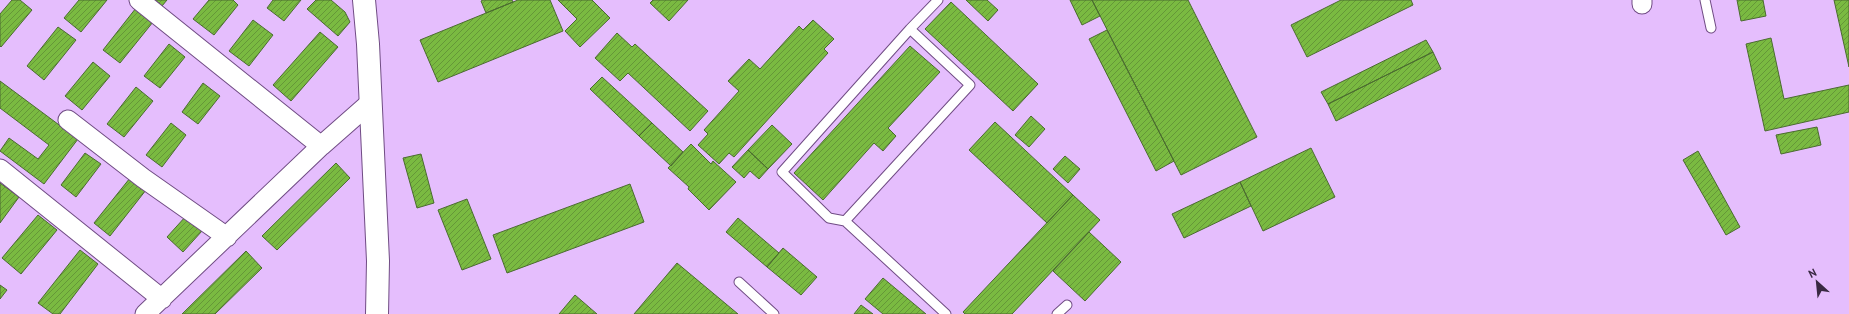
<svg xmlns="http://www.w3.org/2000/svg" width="1849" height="314" viewBox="0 0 1849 314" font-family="'PT Sans',sans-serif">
	<defs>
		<pattern id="building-hatch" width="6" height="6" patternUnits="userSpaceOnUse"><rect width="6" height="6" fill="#7aba41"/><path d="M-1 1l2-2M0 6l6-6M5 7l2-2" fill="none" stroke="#659738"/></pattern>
	</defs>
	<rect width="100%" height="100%" fill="#e5befd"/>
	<path fill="url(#building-hatch)" stroke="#4b6b30" d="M 12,0 L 20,0 L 32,10 L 1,47 L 0,46 L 0,14 Z
		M 79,0 L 107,0 L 81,32 L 64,18 Z
		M 155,0 L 167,0 L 162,6 Z
		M 209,0 L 233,0 L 238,5 L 214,35 L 193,19 Z
		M 273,0 L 301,0 L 284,21 L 267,8 Z
		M 316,0 L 331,0 L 345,12 L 350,22 L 338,36 L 307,9 Z
		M 483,0 L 512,0 L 513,2 L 486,13 L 481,1 Z
		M 518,0 L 550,0 L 563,31 L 438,82 L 420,40 Z
		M 558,0 L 592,0 L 610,18 L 580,47 L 565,31 L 577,19 Z
		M 653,0 L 688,0 L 669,21 L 650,3 Z
		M 966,0 L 987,0 L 998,10 L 988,21 Z
		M 1070,0 L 1092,0 L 1100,16 L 1082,25 Z
		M 1092,0 L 1188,0 L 1257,137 L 1181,175 Z
		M 1341,0 L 1411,0 L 1413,5 L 1307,57 L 1291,25 Z
		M 1737,0 L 1763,0 L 1766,16 L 1741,21 Z
		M 1834,0 L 1849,0 L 1849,67 Z
		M 951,2 L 1038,84 L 1013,111 L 925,29 Z
		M 136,8 L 153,22 L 120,63 L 103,50 Z
		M 253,20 L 273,35 L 249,66 L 229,51 Z
		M 813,20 L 834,39 L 824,49 L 828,53 L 734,157 L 729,153 L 719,164 L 698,145 L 708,134 L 704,130 L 739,91 L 728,81 L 749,59 L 760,69 L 799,26 L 803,30 Z
		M 58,27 L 76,40 L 44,80 L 27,66 Z
		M 1107,30 L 1174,161 L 1156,171 L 1089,39 Z
		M 320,32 L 338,47 L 291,101 L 273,85 Z
		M 617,33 L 632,47 L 635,44 L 708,111 L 690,131 L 628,73 L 620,81 L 595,58 Z
		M 1771,38 L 1784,99 L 1849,85 L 1849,112 L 1765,131 L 1746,44 Z
		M 1426,40 L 1433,52 L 1328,104 L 1321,92 Z
		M 169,44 L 185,57 L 160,88 L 144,76 Z
		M 910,46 L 940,72 L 888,128 L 896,136 L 883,151 L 874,143 L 823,200 L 794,173 Z
		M 1433,52 L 1441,69 L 1336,121 L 1328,104 Z
		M 93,62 L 110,76 L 82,110 L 65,96 Z
		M 602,77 L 652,123 L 639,136 L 590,89 Z
		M 0,81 L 78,139 L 44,184 L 0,151 L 9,138 L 38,159 L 49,145 L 0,108 Z
		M 203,83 L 220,96 L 198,124 L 182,112 Z
		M 136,87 L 153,101 L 124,137 L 107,124 Z
		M 1031,116 L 1045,129 L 1029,147 L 1015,135 Z
		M 995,122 L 1073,195 L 1047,223 L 969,150 Z
		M 171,123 L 186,135 L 162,167 L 146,155 Z
		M 652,123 L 683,152 L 671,166 L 639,136 Z
		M 772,125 L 792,144 L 768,169 L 748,150 Z
		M 1817,127 L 1821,145 L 1781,154 L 1776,135 Z
		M 691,144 L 711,164 L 713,161 L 736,182 L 709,210 L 688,189 L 689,187 L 668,168 Z
		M 1311,148 L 1335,197 L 1263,231 L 1240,182 Z
		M 748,150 L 768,169 L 759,179 L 750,171 L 744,178 L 732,167 Z
		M 1698,151 L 1740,227 L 1726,235 L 1683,160 Z
		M 85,153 L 101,164 L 76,197 L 61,185 Z
		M 421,154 L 434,203 L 417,208 L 403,158 Z
		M 1065,156 L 1080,169 L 1068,183 L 1053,169 Z
		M 336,163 L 350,178 L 277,250 L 262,236 Z
		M 130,178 L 146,190 L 110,236 L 94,223 Z
		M 1240,182 L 1251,206 L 1184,238 L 1172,214 Z
		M 0,183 L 19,197 L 0,223 Z
		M 630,184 L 644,222 L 507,273 L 493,235 Z
		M 1073,195 L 1100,220 L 1012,314 L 965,314 L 963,312 Z
		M 467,199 L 491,259 L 462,270 L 438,210 Z
		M 38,215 L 57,230 L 21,274 L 2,258 Z
		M 186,216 L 202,231 L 183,252 L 167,237 Z
		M 738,218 L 779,253 L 767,267 L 726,232 Z
		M 1089,232 L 1121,262 L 1085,301 L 1053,271 Z
		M 783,248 L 817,277 L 801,295 L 767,267 Z
		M 80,250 L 98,264 L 60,314 L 53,314 L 38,303 Z
		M 246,251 L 262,268 L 215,314 L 182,314 Z
		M 677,263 L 738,314 L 634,314 Z
		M 883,278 L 926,314 L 883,314 L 865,299 Z
		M 0,285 L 7,290 L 0,299 Z
		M 575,295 L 597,314 L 559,314 Z
		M 861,305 L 873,314 L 854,314 Z"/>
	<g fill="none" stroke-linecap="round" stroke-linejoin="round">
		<defs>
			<path id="lane" d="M 1705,0 L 1711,28
				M 910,29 L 970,85 L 845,221 L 946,314
				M 845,221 L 829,218 L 782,172 L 910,29 L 938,0
				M 739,282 L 774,314
				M 1057,314 L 1067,305"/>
			<path id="street" d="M 139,0 L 321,146
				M 1642,4 L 1642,0
				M 68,120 L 143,178 L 227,237
				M 0,169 L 162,299
				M 145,314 L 321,146 L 371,102"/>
			<path id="secondary" d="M 364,0 L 368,44 L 378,261 L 377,314"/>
		</defs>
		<use href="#lane" stroke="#704c84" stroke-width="11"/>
		<use href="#street" stroke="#704c84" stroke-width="21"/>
		<use href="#secondary" stroke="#704c84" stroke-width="24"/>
		<use href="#lane" stroke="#fff" stroke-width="9"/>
		<use href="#street" stroke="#fff" stroke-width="19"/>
		<use href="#secondary" stroke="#fff" stroke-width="22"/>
	</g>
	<g transform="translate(1817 282) rotate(333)" stroke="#e5befd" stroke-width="3" paint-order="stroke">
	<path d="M0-3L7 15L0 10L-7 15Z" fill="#392942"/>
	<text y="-6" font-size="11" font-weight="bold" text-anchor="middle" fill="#392942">N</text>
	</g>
</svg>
